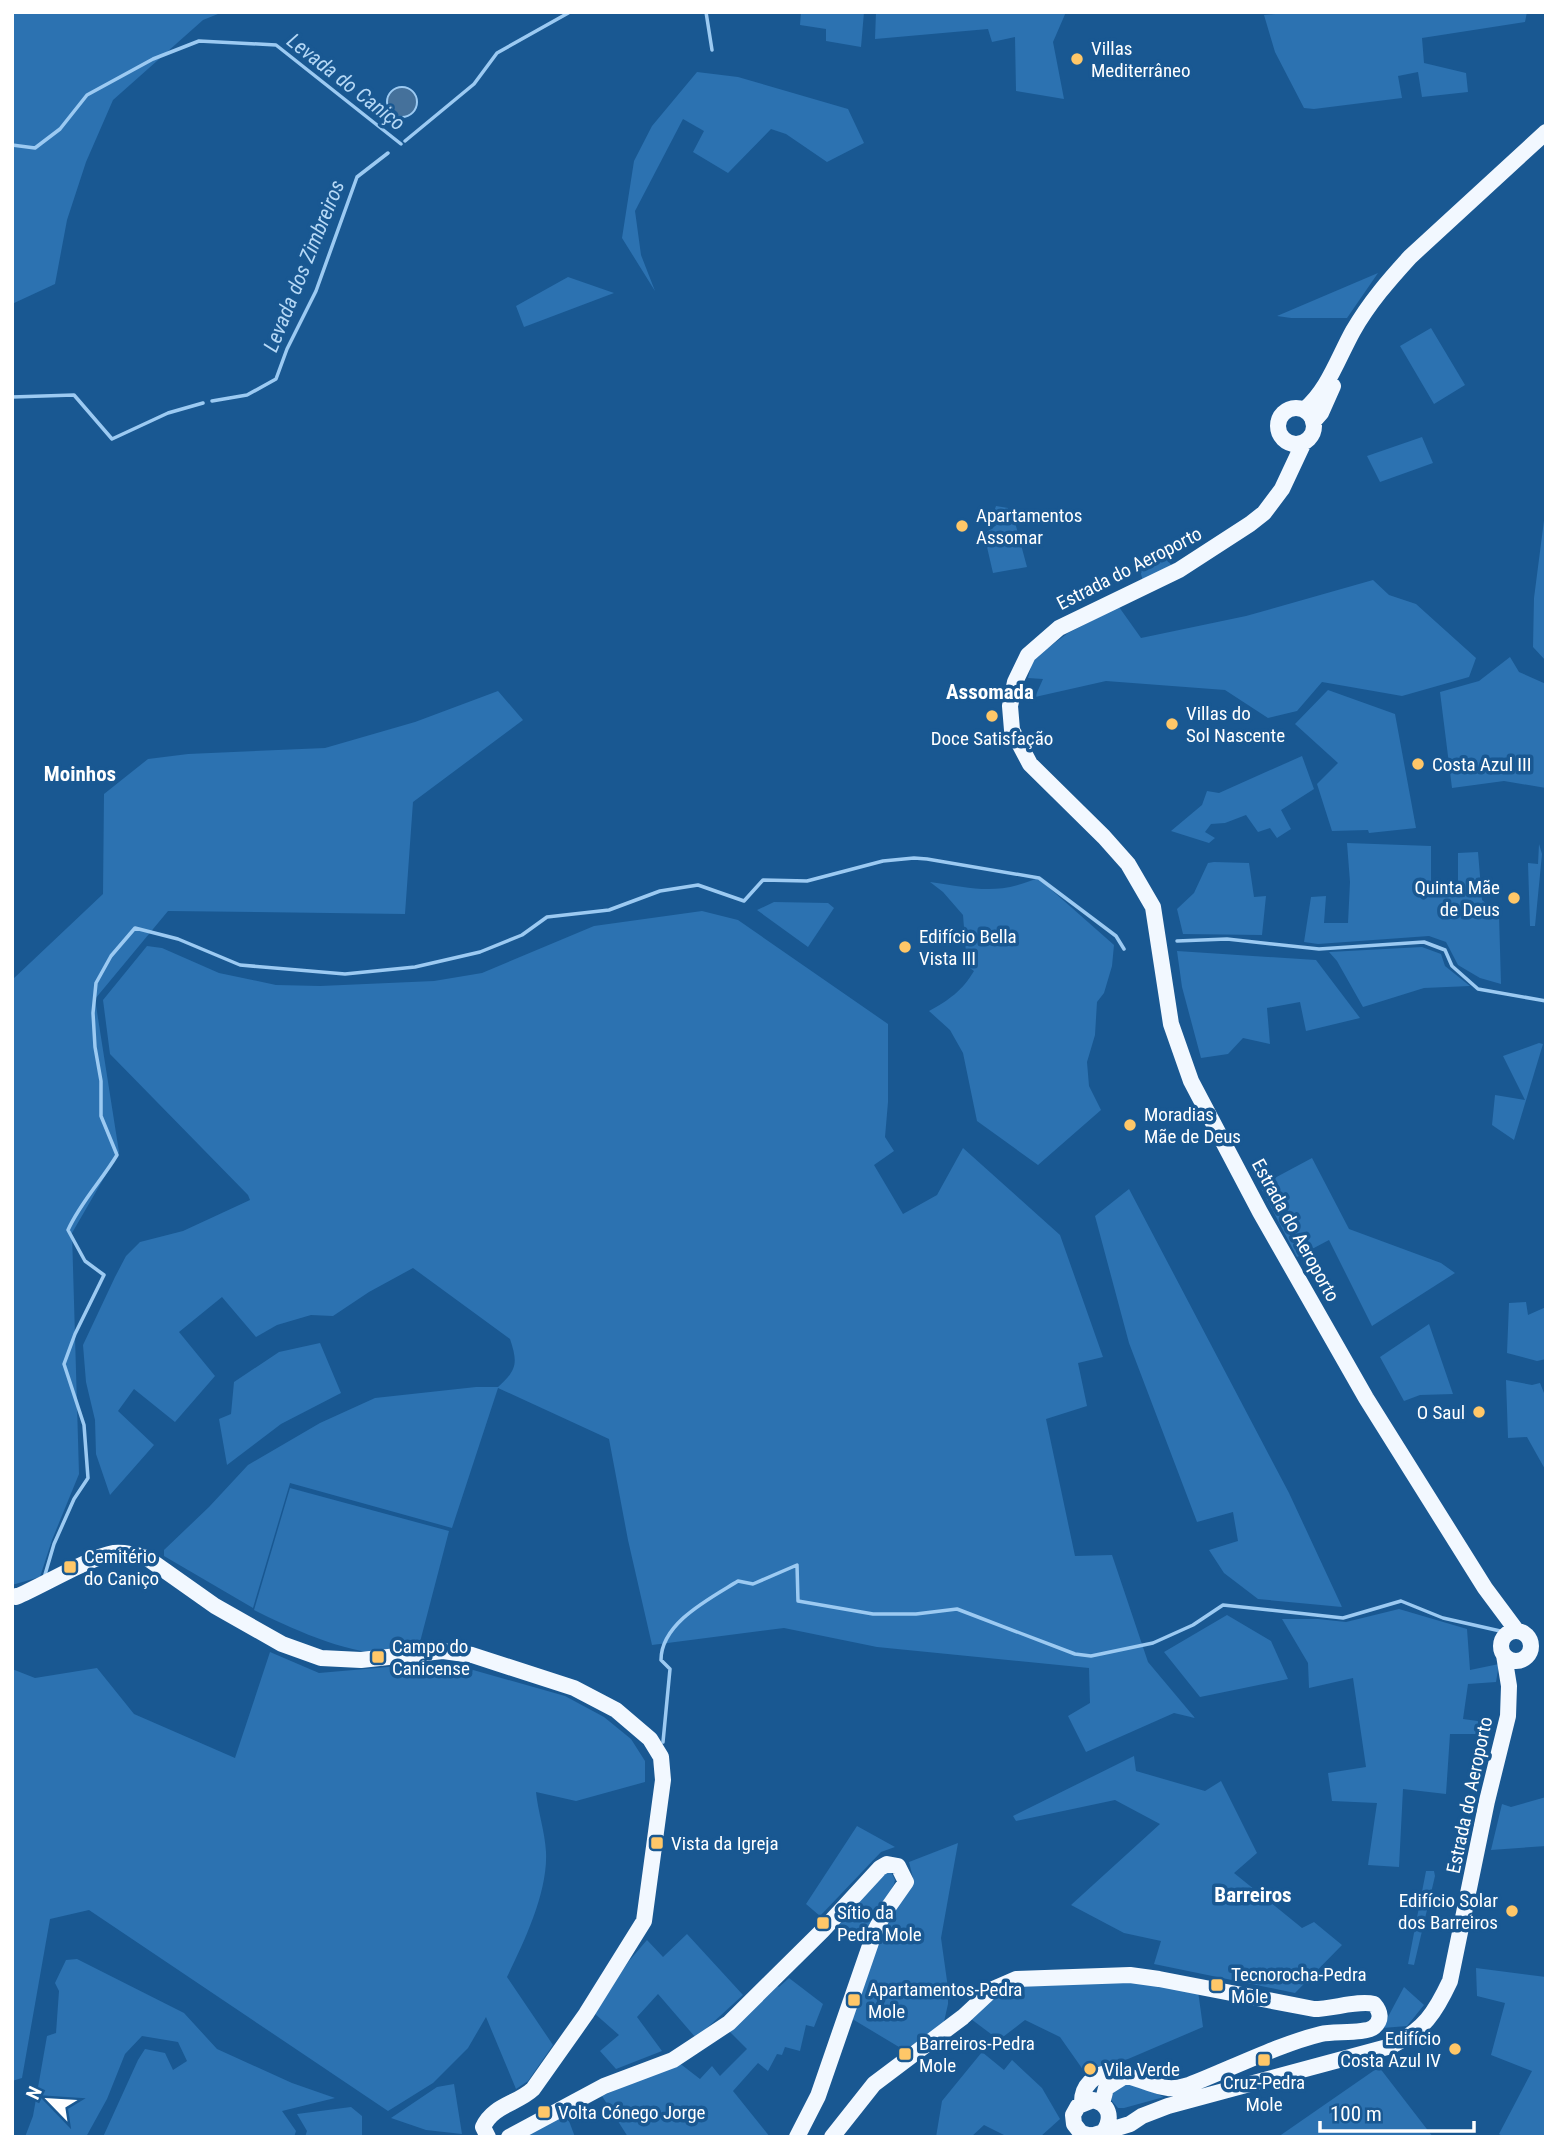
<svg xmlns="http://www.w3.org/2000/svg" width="1558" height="2149" viewBox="0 0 1558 2149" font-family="'Roboto Condensed',sans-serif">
	<rect width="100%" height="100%" fill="#195892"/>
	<path fill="#2c72b1" d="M 12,12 L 223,12 L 203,20 L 113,100 L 86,162 L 67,220 L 55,284 L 12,304 Z
		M 801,12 L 864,12 L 861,47 L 826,41 L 826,29 L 800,25 Z
		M 876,12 L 1066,12 L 1053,42 L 1064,99 L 1016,91 L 1015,37 L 992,42 L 988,29 L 875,39 Z
		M 1296,12 L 1527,12 L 1525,22 L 1422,38 L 1424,63 L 1466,73 L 1468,92 L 1422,97 L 1418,72 L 1398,76 L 1402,98 L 1314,109 L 1304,108 L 1275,52 L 1264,15 Z
		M 697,72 L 738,77 L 848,109 L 864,143 L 827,162 L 786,134 L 771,129 L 728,173 L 693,152 L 704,131 L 683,119 L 635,211 L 641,255 L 655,291 L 622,238 L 634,161 L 652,126 Z
		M 1378,273 L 1347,318 L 1291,318 L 1277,316 Z
		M 568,277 L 614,293 L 524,327 L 516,306 Z
		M 1431,328 L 1465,385 L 1434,404 L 1400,346 Z
		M 1422,437 L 1433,463 L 1380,482 L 1367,456 Z
		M 1546,505 L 1546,661 L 1533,647 L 1534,598 Z
		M 996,506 L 1008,508 L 1009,517 L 1013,515 L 1027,567 L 993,573 L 984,534 L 998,524 L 995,525 L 998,513 L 994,512 Z
		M 1160,547 L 1171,565 L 1143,581 L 1137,560 Z
		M 1373,580 L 1389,595 L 1416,604 L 1476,658 L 1469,677 L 1402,696 L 1322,682 L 1297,711 L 1268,718 L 1225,690 L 1106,681 L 1035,697 L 1043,679 L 1028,678 L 1033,659 L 1068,633 L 1119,607 L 1141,638 L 1246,616 Z
		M 1510,657 L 1519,672 L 1546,684 L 1546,788 L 1504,781 L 1452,788 L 1440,692 L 1479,681 Z
		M 1328,690 L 1395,714 L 1416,828 L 1369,833 L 1368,830 L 1332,831 L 1317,784 L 1338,763 L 1295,724 Z
		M 498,691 L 523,720 L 413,802 L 405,914 L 168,911 L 95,999 L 119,1152 L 72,1233 L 79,1474 L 52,1540 L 40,1577 L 12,1585 L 12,980 L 103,894 L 104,794 L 148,759 L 188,754 L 325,748 L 415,722 Z
		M 1302,756 L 1314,789 L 1281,810 L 1291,829 L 1277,838 L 1270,828 L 1258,832 L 1246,815 L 1225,823 L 1211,824 L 1205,832 L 1215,838 L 1209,843 L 1171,831 L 1202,805 L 1207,791 L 1219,793 Z
		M 1347,843 L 1431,846 L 1431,885 L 1458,886 L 1458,853 L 1478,852 L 1482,900 L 1499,915 L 1501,984 L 1480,978 L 1458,965 L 1446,942 L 1429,936 L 1318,944 L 1304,942 L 1311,897 L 1326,896 L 1324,923 L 1348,923 L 1350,882 Z
		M 1539,844 L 1542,854 L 1535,926 L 1530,926 L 1528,863 L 1538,864 Z
		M 1214,862 L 1249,863 L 1254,897 L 1266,896 L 1262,935 L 1183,934 L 1177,909 L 1194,893 L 1208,863 Z
		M 1038,878 L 1114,945 L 1112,966 L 1104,993 L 1097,1002 L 1095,1035 L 1087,1062 L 1089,1086 L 1101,1110 L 1038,1165 L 977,1121 L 963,1053 L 950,1030 L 929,1011 C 949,1000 962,991 974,971 L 967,966 L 963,915 L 943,892 L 930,882 C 974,888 995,896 1038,878 Z
		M 774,902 L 828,903 L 834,908 L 808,947 L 757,910 Z
		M 702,911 L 738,920 L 888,1024 L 888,1102 L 885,1137 L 894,1151 L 874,1165 L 903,1214 L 937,1195 L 963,1148 L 1060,1235 L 1103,1357 L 1078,1363 L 1087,1406 L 1046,1419 L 1075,1556 L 1112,1555 L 1148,1662 L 1195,1718 L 1174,1713 L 1086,1752 L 1068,1716 L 1090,1703 L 1089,1668 L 877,1647 L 784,1628 L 652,1645 L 628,1540 L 609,1439 L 498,1388 L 452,1528 L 290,1483 L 253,1608 L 164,1556 L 164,1550 L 209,1507 L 248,1465 L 320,1423 L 375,1398 L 476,1387 L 498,1387 C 517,1370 518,1363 510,1339 L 413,1268 L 369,1292 L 333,1316 L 311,1315 L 277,1325 L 256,1337 L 222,1297 L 179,1332 L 215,1376 L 175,1422 L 134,1389 L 118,1411 L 154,1445 L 110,1495 L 96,1454 L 95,1420 L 86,1382 L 83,1345 L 115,1277 L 126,1256 L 140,1242 L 183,1231 L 250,1200 L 248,1195 L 110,1054 L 103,1000 L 147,946 L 162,948 L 219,973 L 276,985 L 320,986 L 434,981 L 482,973 L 594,926 Z
		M 1422,947 L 1441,954 L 1445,966 L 1470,986 L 1424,988 L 1363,1007 L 1337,961 L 1329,952 Z
		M 1177,951 L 1316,960 L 1360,1018 L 1306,1031 L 1300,1002 L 1267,1008 L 1270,1044 L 1243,1038 L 1228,1054 L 1201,1058 L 1182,987 Z
		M 1539,1043 L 1543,1044 L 1514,1140 L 1492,1125 L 1495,1095 L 1525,1100 L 1503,1056 Z
		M 1312,1158 L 1349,1229 L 1441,1263 L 1455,1273 L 1372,1326 L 1329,1240 L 1297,1257 L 1260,1186 Z
		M 1129,1189 L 1289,1493 L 1342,1607 L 1258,1599 L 1224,1573 L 1209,1550 L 1238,1541 L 1233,1512 L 1197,1522 L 1129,1343 L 1095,1216 Z
		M 1526,1302 L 1528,1315 L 1546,1307 L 1546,1359 L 1537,1361 L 1507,1353 L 1509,1303 Z
		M 1429,1324 L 1453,1394 L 1420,1395 L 1404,1401 L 1380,1357 Z
		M 320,1343 L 341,1393 L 281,1424 L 227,1465 L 219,1419 L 231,1414 L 234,1382 L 279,1352 Z
		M 1506,1380 L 1532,1385 L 1540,1383 L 1546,1398 L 1546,1471 L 1527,1437 L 1508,1438 Z
		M 290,1488 L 449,1531 L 420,1642 C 412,1645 403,1651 395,1653 C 355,1658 290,1628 254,1610 Z
		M 1399,1609 L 1467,1629 L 1470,1670 L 1499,1664 L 1496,1682 L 1468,1684 L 1463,1719 L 1492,1723 L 1490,1734 L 1450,1734 L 1446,1794 L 1403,1789 L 1399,1867 L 1368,1865 L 1377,1803 L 1332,1801 L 1328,1773 L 1366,1767 L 1353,1678 L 1309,1688 L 1308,1663 L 1282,1619 L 1318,1619 L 1346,1622 Z
		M 1227,1615 L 1271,1641 L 1288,1679 L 1200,1697 L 1164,1652 Z
		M 270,1652 L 319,1673 L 445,1662 L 565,1696 L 604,1717 L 631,1739 L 645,1761 L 645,1782 L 576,1801 L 536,1792 C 538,1812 545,1832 546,1852 C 548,1892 524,1942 507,1977 L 553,2045 L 528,2081 L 516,2089 L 486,2017 L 468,2048 L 433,2083 L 388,2111 L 89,1910 L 50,1919 L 22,2078 L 12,2081 L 12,1669 L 35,1678 L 97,1668 L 134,1714 L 235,1758 Z
		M 1134,1756 L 1136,1771 L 1205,1791 L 1221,1781 L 1257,1853 L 1234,1873 L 1302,1928 L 1314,1922 L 1342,1945 L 1295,1993 L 1154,1964 L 1161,1941 L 1124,1933 L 1071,1905 L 1160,1824 L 1115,1800 L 1016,1821 L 1013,1816 Z
		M 1546,1797 L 1546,1846 L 1491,1850 L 1502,1804 L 1511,1807 Z
		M 857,1826 L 895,1847 L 881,1852 L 820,1916 L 806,1904 Z
		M 958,1843 L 941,1938 L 948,1988 L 948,2004 L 943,2026 L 904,2050 L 849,2017 L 885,1924 L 909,1889 L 913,1878 L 909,1862 Z
		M 890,1870 L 895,1880 L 894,1884 L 867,1938 L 836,1924 L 885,1872 Z
		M 1426,1871 L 1434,1871 L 1435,1876 L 1414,1965 L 1408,1964 Z
		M 687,1934 L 743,1995 L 696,2038 L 658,1994 L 637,2017 L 662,2051 L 616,2069 L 600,2051 L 619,2035 L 594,2013 L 629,1961 L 647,1940 L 663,1957 Z
		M 77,1959 L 184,2013 L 217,2049 L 292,2083 L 335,2098 L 282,2111 L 296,2131 L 294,2137 L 103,2137 L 138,2060 L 145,2049 L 165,2053 L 173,2070 L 187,2061 L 178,2042 L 142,2036 L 125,2054 L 107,2099 L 86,2137 L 25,2137 L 33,2116 L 47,2036 L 56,2033 L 59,1991 L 55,1983 L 66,1960 Z
		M 1476,1968 L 1546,1977 L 1546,2137 L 1504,2137 L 1499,2134 L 1532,2071 L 1491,2055 L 1505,2003 L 1477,1996 Z
		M 789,1978 L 823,2004 L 814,2027 L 806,2025 L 800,2051 L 785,2047 L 782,2055 L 777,2054 L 768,2071 L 758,2063 L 733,2091 L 770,2137 L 628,2137 L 602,2096 L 678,2062 L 700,2079 L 712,2066 L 720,2076 L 747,2049 L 727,2029 L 772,1983 L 779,1987 Z
		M 1160,1981 L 1198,1991 L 1203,2027 L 1128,2059 L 1093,2068 L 1086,2074 L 1060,2037 L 1025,2020 L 999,2040 L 971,2019 L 1006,1987 Z
		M 1404,1987 L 1424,2005 L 1407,2026 L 1382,2028 Z
		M 982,2052 L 1004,2070 L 1012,2060 L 1042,2088 L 1060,2119 L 1040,2137 L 1008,2137 L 984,2125 L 971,2137 L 936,2137 L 942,2101 Z
		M 1379,2067 L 1433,2137 L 1278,2137 Z
		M 1131,2083 L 1164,2097 L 1124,2108 L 1118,2108 L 1112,2101 L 1111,2092 L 1120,2085 Z
		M 454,2084 L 462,2134 L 426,2130 L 391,2118 L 437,2087 Z
		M 351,2107 L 362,2116 L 362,2137 L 305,2137 L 307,2131 L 297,2114 Z
		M 566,2113 L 575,2137 L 521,2137 Z"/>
	<path fill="#45719b" stroke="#9ccaf2" stroke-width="2" d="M387 102a15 15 0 1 1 30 0a15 15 0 1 1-30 0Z"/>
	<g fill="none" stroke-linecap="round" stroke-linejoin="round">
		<path stroke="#9ccaf2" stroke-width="3.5" d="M 706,12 L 712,50
			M 405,141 L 474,84 L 497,53 L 570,12
			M 12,145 L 35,148 L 60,129 L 87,95 L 153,59 L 199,41 L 276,45 L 401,144
			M 12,397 L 74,395 L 112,439 L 168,413 L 203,403
			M 212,401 L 247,395 L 276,379 L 287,349 L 316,291 L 357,177 L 388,153
			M 1177,941 L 1227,939 L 1319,949 L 1424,942 L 1445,950 L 1452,966 L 1478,989 L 1546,1001
			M 44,1578 L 54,1544 L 74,1499 L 88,1478 L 84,1425 L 64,1364 L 75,1334 L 104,1275 L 85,1261 L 68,1230 C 80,1203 102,1180 117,1155 L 101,1116 L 101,1081 L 95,1047 L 93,1013 L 96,983 L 111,956 L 135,928 L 178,939 L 240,965 L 345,974 L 415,967 L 480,952 L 522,935 L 547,917 L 609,910 L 660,891 L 698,885 L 744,901 L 763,880 L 807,881 L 883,861 L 914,858 L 927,859 L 1039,878 L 1116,936 L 1124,949
			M 663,1742 L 670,1669 L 661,1660 C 661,1623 709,1599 738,1581 L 753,1584 L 797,1565 L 798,1601 L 873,1614 L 916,1614 L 957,1609 L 1075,1654 L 1091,1656 L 1153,1643 L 1193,1625 L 1223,1605 L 1343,1618 L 1401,1601 L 1443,1618 L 1509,1633"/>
		<path stroke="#f2f8ff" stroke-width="16" d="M1278 426a18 18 0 1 1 36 0a18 18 0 1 1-36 0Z
			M 1304,410 C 1328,390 1338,358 1353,331 C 1369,303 1389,280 1410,257 L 1546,132
			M 1313,422 L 1321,413 L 1333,386
			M 1304,442 L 1282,489 L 1264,513 L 1250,524 L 1179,570 L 1059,628 L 1028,655 L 1015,682 L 1010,706 L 1012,730 L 1030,764 L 1104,837 L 1128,864 L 1153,907 L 1171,1024 L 1191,1081 L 1260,1212 L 1366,1398 L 1485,1588 L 1517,1631
			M 12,1596 L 16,1597 C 42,1586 90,1557 114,1553 C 125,1552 137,1555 147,1558 L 215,1606 L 282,1644 L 321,1658 L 361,1660 L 443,1651 L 472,1655 L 574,1688 L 616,1710 L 650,1739 L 661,1757 L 663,1780 L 644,1921 L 586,2014 L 533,2089 C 517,2104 493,2105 483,2127 L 488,2137
			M1501 1646a15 15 0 1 1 30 0a15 15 0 1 1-30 0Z
			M 1102,2104 L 1106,2088 L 1125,2076
			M 1104,2131 C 1113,2117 1109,2104 1093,2100 L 1078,2106 L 1073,2115 L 1074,2124 L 1081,2133 L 1091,2136 L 1130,2124 L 1142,2116 L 1168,2106 L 1391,2046 C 1424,2030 1435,2013 1450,1981 L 1487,1801 L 1508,1716 L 1509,1686 L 1504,1655
			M 509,2137 L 604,2086 L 673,2060 L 729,2023 L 822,1931 L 880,1868 L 887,1864 L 898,1866 L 906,1882 L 885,1912 L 875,1931 L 818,2096 L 797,2137
			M 832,2137 L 874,2084 L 963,2017 L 993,1989 L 1016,1979 L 1130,1975 L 1159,1979 L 1314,2009 C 1332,2009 1359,2000 1374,2004 C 1381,2012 1382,2020 1374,2027 C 1366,2034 1333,2031 1321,2034 C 1280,2044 1230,2069 1189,2085 C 1182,2087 1175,2089 1168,2088 C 1143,2086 1110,2059 1090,2082 C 1084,2088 1082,2094 1082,2102"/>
	</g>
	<g fill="#ffc768" stroke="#195892" stroke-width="2.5">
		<circle cx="1077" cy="59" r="7"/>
		<circle cx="962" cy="526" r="7"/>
		<circle cx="992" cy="716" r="7"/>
		<circle cx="1172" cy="724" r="7"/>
		<circle cx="1418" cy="764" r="7"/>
		<circle cx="1514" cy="898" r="7"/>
		<circle cx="905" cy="947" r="7"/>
		<circle cx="1130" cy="1125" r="7"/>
		<circle cx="1479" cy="1412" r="7"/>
		<rect x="63" y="1560" width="14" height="14" rx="3.5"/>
		<rect x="371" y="1650" width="14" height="14" rx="3.5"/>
		<rect x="650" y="1836" width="14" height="14" rx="3.5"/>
		<circle cx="1512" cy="1911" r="7"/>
		<rect x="816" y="1916" width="14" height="14" rx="3.5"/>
		<rect x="1210" y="1978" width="14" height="14" rx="3.5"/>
		<rect x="847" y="1993" width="14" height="14" rx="3.5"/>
		<circle cx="1455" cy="2049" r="7"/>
		<rect x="898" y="2047" width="14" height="14" rx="3.5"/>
		<rect x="1257" y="2053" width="14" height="14" rx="3.5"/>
		<circle cx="1090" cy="2069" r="7"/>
		<rect x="537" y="2105" width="14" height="14" rx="3.5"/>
	</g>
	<g text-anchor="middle" stroke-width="7" stroke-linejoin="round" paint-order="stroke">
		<g font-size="19" fill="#fff" stroke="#195892" text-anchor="start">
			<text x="1091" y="55">Villas<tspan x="1091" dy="22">Mediterrâneo</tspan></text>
			<text x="976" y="522">Apartamentos<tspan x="976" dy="22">Assomar</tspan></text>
			<text x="1186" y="720">Villas do<tspan x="1186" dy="22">Sol Nascente</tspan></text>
			<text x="992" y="745" text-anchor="middle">Doce Satisfação</text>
			<text x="1432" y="771">Costa Azul III</text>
			<text x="1500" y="894" text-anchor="end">Quinta Mãe<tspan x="1500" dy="22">de Deus</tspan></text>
			<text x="919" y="943">Edifício Bella<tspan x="919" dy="22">Vista III</tspan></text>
			<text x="1144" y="1121">Moradias<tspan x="1144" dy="22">Mãe de Deus</tspan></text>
			<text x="1465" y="1419" text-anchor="end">O Saul</text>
			<text x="84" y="1563">Cemitério<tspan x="84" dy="22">do Caniço</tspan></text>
			<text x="392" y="1653">Campo do<tspan x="392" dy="22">Canicense</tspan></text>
			<text x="671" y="1850">Vista da Igreja</text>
			<text x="1498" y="1907" text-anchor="end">Edifício Solar<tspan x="1498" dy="22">dos Barreiros</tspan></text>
			<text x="837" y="1919">Sítio da<tspan x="837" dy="22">Pedra Mole</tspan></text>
			<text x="1231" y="1981">Tecnorocha-Pedra<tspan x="1231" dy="22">Mole</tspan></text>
			<text x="868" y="1996">Apartamentos-Pedra<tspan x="868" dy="22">Mole</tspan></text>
			<text x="1441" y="2045" text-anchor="end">Edifício<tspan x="1441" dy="22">Costa Azul IV</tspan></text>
			<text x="919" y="2050">Barreiros-Pedra<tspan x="919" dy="22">Mole</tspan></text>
			<text x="1104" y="2076">Vila Verde</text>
			<text x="1264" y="2089" text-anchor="middle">Cruz-Pedra<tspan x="1264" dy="22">Mole</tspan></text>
			<text x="558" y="2119">Volta Cónego Jorge</text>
		</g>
		<g font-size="19" fill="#fff" stroke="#195892">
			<text transform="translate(1129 568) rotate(-27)" y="7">Estrada do Aeroporto</text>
			<text transform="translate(1296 1230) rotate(61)" y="7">Estrada do Aeroporto</text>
			<text transform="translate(1469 1795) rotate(-78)" y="7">Estrada do Aeroporto</text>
		</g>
		<g font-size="21" font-style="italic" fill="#b5d8f6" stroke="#195892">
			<text transform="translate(346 82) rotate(38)" y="7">Levada do Caniço</text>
			<text transform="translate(304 266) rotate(-68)" y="7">Levada dos Zimbreiros</text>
		</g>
		<g font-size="21" font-weight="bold" fill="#fff" stroke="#195892">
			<text x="990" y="699">Assomada</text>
			<text x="80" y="781">Moinhos</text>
			<text x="1253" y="1902">Barreiros</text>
		</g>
	</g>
	<rect width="1558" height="2149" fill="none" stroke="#ffffff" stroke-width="28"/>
	<g transform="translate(49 2100) rotate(295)" stroke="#195892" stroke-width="5" paint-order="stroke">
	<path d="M0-5L12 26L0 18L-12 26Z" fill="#ffffff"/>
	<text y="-10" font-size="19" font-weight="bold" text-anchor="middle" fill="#ffffff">N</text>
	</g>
	<path d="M1320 2121v10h154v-10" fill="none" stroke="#ffffff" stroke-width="3.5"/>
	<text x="1330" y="2121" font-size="21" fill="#ffffff" stroke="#195892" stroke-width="5" paint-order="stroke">100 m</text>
</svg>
